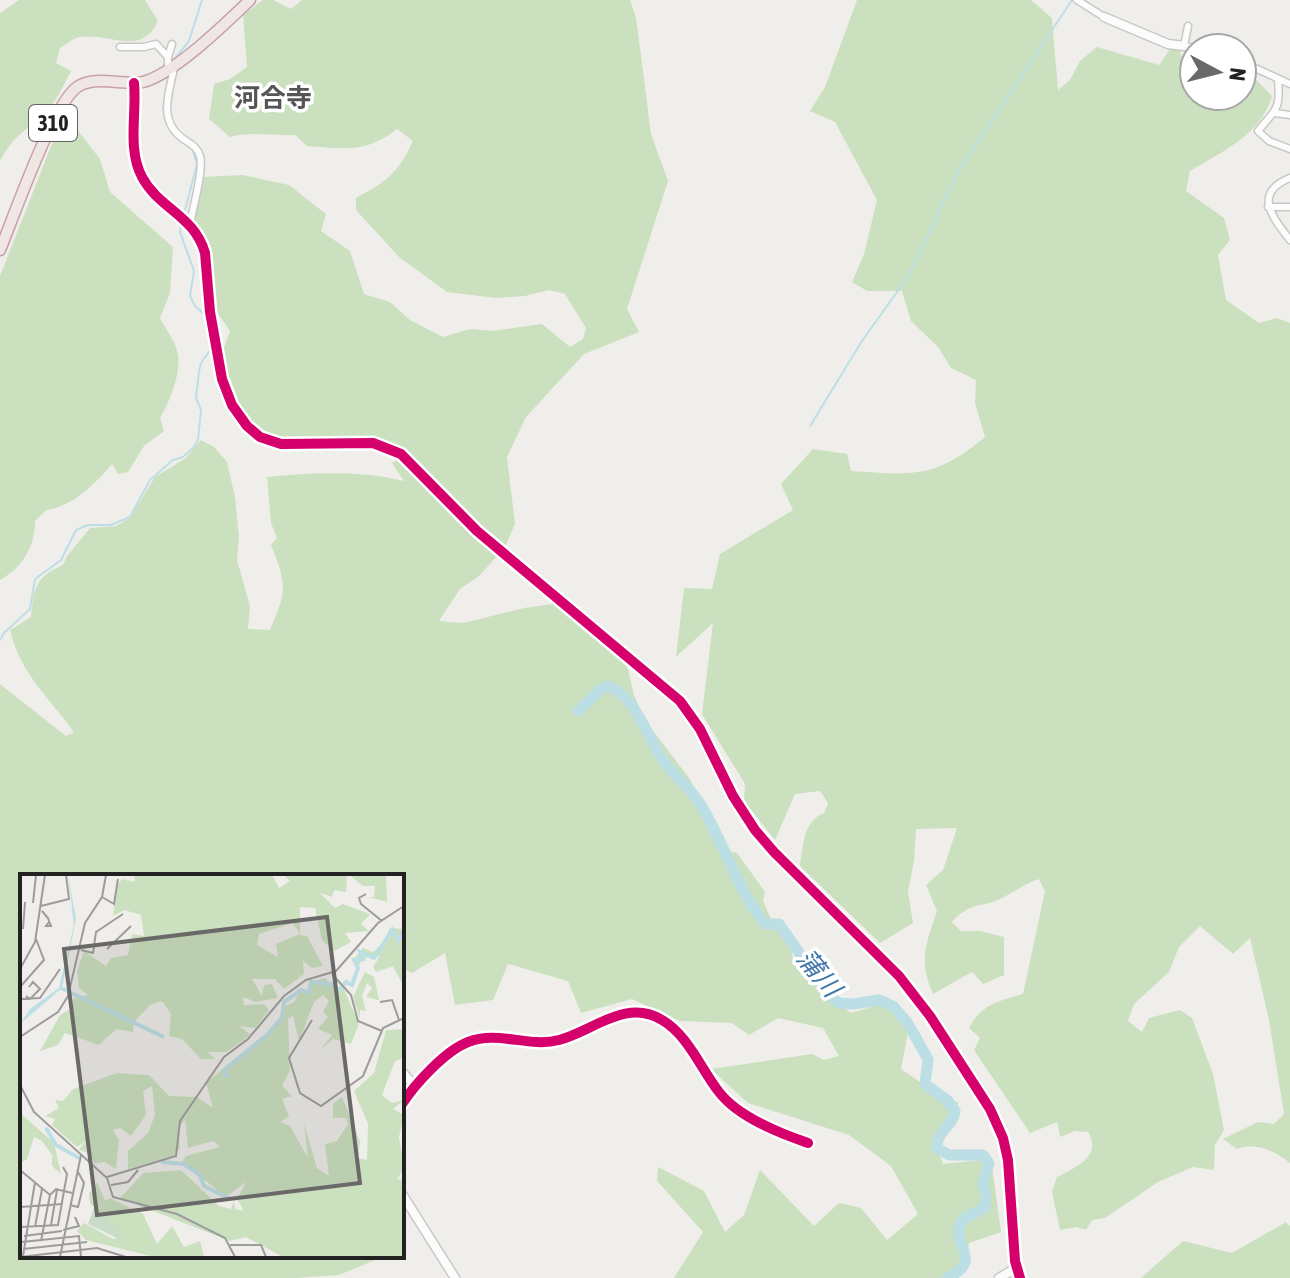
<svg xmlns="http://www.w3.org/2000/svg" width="1290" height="1278" viewBox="0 0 1290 1278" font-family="'Asap Condensed','Noto Sans JP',sans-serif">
	<rect width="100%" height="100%" fill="#f0eeea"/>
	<path fill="#cbe0be" d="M 19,0 L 145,0 L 158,21 C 141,59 107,30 76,38 C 71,40 65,45 60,48 L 56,63 L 71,71 C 65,82 60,94 52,105 C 33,128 15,131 0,161 L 0,13 Z
		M 263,0 L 273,0 L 291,9 L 302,0 L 630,0 L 636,17 L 651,134 L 668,181 L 627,309 L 639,332 L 584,354 L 526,417 L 507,457 L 515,524 L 505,547 L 479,576 L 460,589 L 439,621 L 463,623 L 524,608 L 567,602 L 607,638 L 628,669 L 634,695 L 645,720 L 689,778 L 724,839 L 725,850 L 737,853 L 765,892 L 763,901 L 775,928 L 788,928 L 793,959 L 811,967 L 834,1000 L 851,1013 L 884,1003 L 908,1032 L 901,1069 L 936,1093 L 959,1103 L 933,1136 L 943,1164 L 991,1159 L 1001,1232 L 969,1243 L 966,1264 L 947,1278 L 674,1278 L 703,1232 L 657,1181 L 658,1167 L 704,1191 L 725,1232 L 744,1215 L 760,1170 L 814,1226 L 839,1203 L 861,1208 L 887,1240 L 918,1214 L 891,1166 L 849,1135 L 748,1103 L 711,1069 L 812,1054 L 824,1060 L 839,1056 L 823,1028 L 778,1018 L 749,1035 L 732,1023 L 680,1021 L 632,999 L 581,1013 L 568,981 L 508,964 L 493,1000 L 455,1005 L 445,953 L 412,973 L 402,968 L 402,876 L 22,876 L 22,1256 L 385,1256 L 339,1275 L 296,1278 L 0,1278 L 0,684 L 66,736 L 74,732 C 48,696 21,675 10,630 L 31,617 C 34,588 35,577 63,565 L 67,556 L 90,528 L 116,526 L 130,518 L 155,477 L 186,458 L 201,440 L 214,447 L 227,462 L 235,497 L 239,537 L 237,560 L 250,606 L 248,629 L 270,630 C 287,591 287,585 271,545 L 277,538 L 271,523 L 267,477 C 313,473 359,470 404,481 L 392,463 L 406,454 C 395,447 385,442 372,440 C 316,431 254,467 232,390 C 229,380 222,365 222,355 C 223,347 228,338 230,331 L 214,308 L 209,248 L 194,218 L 203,177 L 243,175 L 289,185 L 326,214 L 321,231 L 350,251 L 364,294 L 390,302 L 410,320 L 443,337 L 470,329 L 493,331 L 542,324 L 570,347 L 583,339 L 586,328 L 565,294 L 549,290 L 525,296 L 496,298 L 447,292 L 399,257 L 356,210 L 356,198 C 386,182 399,172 413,141 L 397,129 C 366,153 345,149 307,146 L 295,135 C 275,136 248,131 230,137 L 209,119 L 214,84 L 230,79 L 247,67 L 243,15 Z
		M 857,0 L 1031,0 L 1052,18 L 1058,90 L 1070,80 L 1080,61 L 1097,47 L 1159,65 L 1170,49 L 1180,49 L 1181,56 L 1194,59 L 1194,96 L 1242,96 L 1242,65 L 1272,96 C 1261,135 1223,151 1190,171 L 1186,191 L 1224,218 L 1230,240 L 1218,255 L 1226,300 L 1259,323 L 1277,318 L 1290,323 L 1290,1163 C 1276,1152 1255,1141 1237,1149 L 1223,1139 L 1258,1122 L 1274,1124 L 1284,1114 L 1269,1020 L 1250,938 L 1233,954 L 1200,926 L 1179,947 L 1169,972 L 1134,1004 L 1128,1021 L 1142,1032 L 1149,1018 L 1180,1010 L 1192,1018 L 1213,1074 L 1224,1130 L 1215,1145 L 1214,1170 L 1193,1167 L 1158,1182 L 1105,1218 L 1092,1220 L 1086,1230 L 1076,1227 L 1060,1230 L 1052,1192 L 1057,1177 C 1075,1168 1103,1156 1088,1132 L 1075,1131 L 1060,1137 L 1057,1122 L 1030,1133 L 974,1050 L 980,1038 L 969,1028 C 981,1004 999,1001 1023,994 L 1045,891 L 1039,879 C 1026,883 1016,891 1004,897 C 982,909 972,900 952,922 L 961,931 L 980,931 L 1004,937 L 1004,975 L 983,984 L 972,972 L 933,994 C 918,961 926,944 937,911 L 926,885 L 943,870 L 957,828 L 916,829 L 914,861 L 908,892 L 913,923 L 880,943 L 800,866 C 803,846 803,821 824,813 L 828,803 L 820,791 L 795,794 L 775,840 L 744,801 L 745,784 L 702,714 L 713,623 L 676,657 L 684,588 L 712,589 L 720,554 L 793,510 L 781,484 L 813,449 L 847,454 L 851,471 C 912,475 935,479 985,437 L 975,403 L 976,380 L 951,368 L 938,347 L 911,321 L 902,291 L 867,291 L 852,282 L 864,254 L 877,200 L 835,122 L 810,111 L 825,87 Z
		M 69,119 L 100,159 L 110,192 L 173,247 L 170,293 L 160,318 C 165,328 176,342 178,354 C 181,374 170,401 160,418 L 164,431 L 144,446 L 128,472 L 118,474 L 112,464 C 95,484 72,507 46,510 L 35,521 C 35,547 22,568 0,580 L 0,276 L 55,136 Z
		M 1286,1222 L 1290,1226 L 1290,1278 L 1141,1278 L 1183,1241 L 1232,1253 Z"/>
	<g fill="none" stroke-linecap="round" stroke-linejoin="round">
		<path stroke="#bcdee5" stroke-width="2" d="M 172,62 L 189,41 L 202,0
			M 165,99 L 163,108 L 168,124
			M 184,214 L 197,164 L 192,148
			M 182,221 L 180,232 L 194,271 L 190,296 L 195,306 L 207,317
			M 810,426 L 862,341 L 909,275 L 958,172 L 1072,0
			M 0,640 L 4,633 L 30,609 L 35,579 L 61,560 L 76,530 L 88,525 L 111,525 L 130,517 L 150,480 L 173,460 L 183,457 L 194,447 L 198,440 L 201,410 L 196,398 L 199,371 L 201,363 L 213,346"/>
		<path stroke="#bcdee5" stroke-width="11" d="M 578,711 L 602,688 L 607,686 C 636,694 648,741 665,763 C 676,777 691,789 701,805 C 724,843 737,889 765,924 L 779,924 L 829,995 L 839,1003 L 853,1004 L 879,1000 L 893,1006 L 907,1022 L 925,1054 L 928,1060 L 925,1084 L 948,1101 L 955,1111 C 953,1127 936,1131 937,1148 L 949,1155 L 983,1155 L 989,1163 L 983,1184 L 986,1194 L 985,1207 C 979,1213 967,1214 962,1221 C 947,1242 987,1260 947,1278"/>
		<defs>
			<path id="minor" d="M 1077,0 L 1104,17
				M 1188,26 L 1184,46 L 1195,48
				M 120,47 L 144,47 L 156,44 L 168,57
				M 1242,62 L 1290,84
				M 174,68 C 169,93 158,120 182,138 C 190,144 197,146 200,156 C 204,170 193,207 190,224
				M 168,70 L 168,57 L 172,44
				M 1278,80 C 1281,110 1275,110 1258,131 L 1269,141 L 1290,149
				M 1275,113 L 1290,115
				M 1290,178 C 1252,193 1273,218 1290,240
				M 1268,207 L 1290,207"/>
			<path id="tertiary" d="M 1104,17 L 1168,44 L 1184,46
				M 134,83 C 137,113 127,149 142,177 C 159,209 194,215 205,253 L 210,312 L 222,379 L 232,405 L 247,426 L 260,437 L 281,444 L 373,443 L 401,454 L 477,531 L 680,701 L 700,729 L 733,796 L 755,830 L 774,852 L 899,976 L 930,1016 L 990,1109 L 1003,1138 L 1008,1160 L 1015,1261 L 1020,1278
				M 402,1072 L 415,1086
				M 402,1104 C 415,1084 445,1051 468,1042 C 498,1030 528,1048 559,1040 C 593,1031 626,998 662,1020 C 688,1035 701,1069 719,1092 C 738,1117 779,1133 808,1143
				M 402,1194 L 455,1278
				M 999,1278 L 1016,1268"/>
			<path id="trunk" d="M 0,250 C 14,216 52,107 76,88 C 93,74 123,86 143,82 C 174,74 226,23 250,0"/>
		</defs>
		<use href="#minor" stroke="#c9c8c6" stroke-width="9"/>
		<use href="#tertiary" stroke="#c9c8c6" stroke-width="11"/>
		<use href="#trunk" stroke="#c89fac" stroke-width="13"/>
		<use href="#minor" stroke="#fdfcfc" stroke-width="6"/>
		<use href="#tertiary" stroke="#fdfcfc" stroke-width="8"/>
		<use href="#trunk" stroke="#f0e6e4" stroke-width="10"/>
		<defs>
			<path id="cycleway" d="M 134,83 C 137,113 127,149 142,177 C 159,209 194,215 205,253 L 210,312 L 222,379 L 232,405 L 247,426 L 260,437 L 281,444 L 373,443 L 401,454 L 477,531 L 680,701 L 700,729 L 733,796 L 755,830 L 774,852 L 899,976 L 930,1016 L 990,1109 L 1003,1138 L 1008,1160 L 1015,1261 L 1020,1278
				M 402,1104 C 415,1084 445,1051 468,1042 C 498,1030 528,1048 559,1040 C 593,1031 626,998 662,1020 C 688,1035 701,1069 719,1092 C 738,1117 779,1133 808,1143"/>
		</defs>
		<use href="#cycleway" stroke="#fff" stroke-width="15"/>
		<use href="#cycleway" stroke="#d6006c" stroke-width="10"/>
	</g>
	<g text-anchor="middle" stroke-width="7" stroke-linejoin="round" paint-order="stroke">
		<rect fill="#fff" stroke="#646464" stroke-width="2" x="29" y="105" width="48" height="36" rx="6"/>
		<g font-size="22" font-weight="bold" fill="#222">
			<text x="53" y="131">310</text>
		</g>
		<g font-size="26" font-weight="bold" fill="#555" stroke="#fff">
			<text x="273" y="107">河合寺</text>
		</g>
		<g font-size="26" font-style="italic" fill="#4078a9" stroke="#fff">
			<text transform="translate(819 973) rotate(50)" y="9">蒲川</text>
		</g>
	</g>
	<g transform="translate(20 874)">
		<rect width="384" height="384" fill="#f0eeea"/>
		<path d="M 114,1 L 260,1 L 253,2 L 259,14 L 270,7 L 264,1 L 327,1 L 326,18 L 314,16 L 312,23 L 300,19 L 315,34 L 323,30 L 350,40 L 341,50 L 349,57 L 325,59 L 331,68 L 314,77 L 302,66 L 295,34 L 280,33 L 280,61 L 287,62 L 303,92 L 292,94 L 283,87 L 284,100 L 264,115 L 255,105 L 232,105 L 242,122 L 244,111 L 252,110 L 258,124 L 236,128 L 223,123 L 224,131 L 244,130 L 249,136 L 235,154 L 219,152 L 230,160 L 223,167 L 206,178 L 188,178 L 195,185 L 181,185 L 162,165 L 149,162 L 151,140 L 142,127 L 130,131 L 114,148 L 113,158 L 96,155 L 79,171 L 45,159 L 38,171 L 20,177 L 40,141 L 50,135 L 54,124 L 68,121 L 59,114 L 57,97 L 64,77 L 86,92 L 91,84 L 108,81 L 112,60 L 124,62 L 121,41 L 104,36 L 93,42 L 96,13 L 102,5 L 115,8 ZM 273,49 L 280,60 L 256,70 L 258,83 L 237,71 L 239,60 ZM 329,1 L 366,2 L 367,28 L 348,23 L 354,23 L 355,12 L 343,12 ZM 369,54 L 384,55 L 384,113 L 373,92 L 356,98 L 353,93 L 360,82 L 343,84 L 337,94 L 333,86 L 343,74 L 353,78 L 371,62 ZM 345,98 L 354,103 L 359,126 L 346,123 L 352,114 L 347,109 L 342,122 L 346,137 L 340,136 L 340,145 L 333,123 ZM 305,104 L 318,116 L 323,113 L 339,150 L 331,170 L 313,165 L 300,176 L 312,161 L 298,155 L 308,143 L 303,138 L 309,127 L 303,121 L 294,128 L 279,168 L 273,142 L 268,145 L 270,196 L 262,212 L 272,222 L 262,225 L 269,242 L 260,248 L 270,252 L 288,284 L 284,250 L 297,294 L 309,302 L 305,270 L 317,267 L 328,250 L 326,244 L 313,244 L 313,230 L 322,223 L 340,267 L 338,284 L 347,286 L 348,250 L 334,217 L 354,199 L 366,156 L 384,155 L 384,184 L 375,187 L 362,221 L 372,229 L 384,226 L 373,235 L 384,241 L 379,263 L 384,294 L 377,305 L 384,306 L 384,383 L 263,383 L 226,363 L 210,367 L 100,324 L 123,299 L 161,296 L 199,332 L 211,335 L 214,327 L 215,335 L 224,337 L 217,325 L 226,308 L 206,323 L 162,288 L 166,282 L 200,273 L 193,267 L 168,274 L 165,246 L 158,254 L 160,274 L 154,282 L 108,295 L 108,277 L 128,259 L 135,241 L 132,212 L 123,217 L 126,241 L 111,262 L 100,254 L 93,256 L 99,266 L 96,295 L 84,288 L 74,290 L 71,280 L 59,276 L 65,267 L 57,273 L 32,251 L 35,245 L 25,242 L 39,234 L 35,226 L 43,227 L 53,215 L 97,199 L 129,201 L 149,222 L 177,223 L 193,234 L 186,209 L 254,153 L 264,140 L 261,134 L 274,128 L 280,116 L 287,120 L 292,117 L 290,108 ZM 0,239 L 34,269 L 41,300 L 32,292 L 32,281 L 22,267 L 14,263 L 7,285 L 0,289 ZM 77,308 L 85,327 L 90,324 L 123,340 L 137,370 L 152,352 L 164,373 L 180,367 L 184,383 L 134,383 L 66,366 L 57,357 L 64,349 L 93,365 L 103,363 L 70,329 L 69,320 Z" fill="#cbe0be" fill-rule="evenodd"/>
		<path d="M 74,334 L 102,359 L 101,366 L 68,350 Z" fill="#c8dcc8"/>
		<path d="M 48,1 L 56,45 L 42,114 L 0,150 L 10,135 L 39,114 L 54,51 Z" fill="#bcdee5"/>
		<path fill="none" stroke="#bcdee5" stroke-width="4" d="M 41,114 L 144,163M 209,204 L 203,197 L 248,160 L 262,143 L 264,128 L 281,116 L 289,119 L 291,108 L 312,110 L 318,117 L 326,108 L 332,111 L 338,94 L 334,86 L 343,85 L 340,78 L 354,84 L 372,56 L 378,67 L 384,57M 26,254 L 36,271 L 59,284M 141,288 L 164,290 L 180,301 L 184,312 L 210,325"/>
		<path fill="none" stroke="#9e9c9a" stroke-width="2" d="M 346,20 L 339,24 L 341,30 L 362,47M 82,23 L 94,30 L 98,5M 13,29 L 16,1M 21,32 L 49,25 L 46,1M 22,37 L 28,44 L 29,47 L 31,52 L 26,52 L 29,48M 3,55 L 5,28M 87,75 L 111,52M 61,76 L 73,79 L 76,58 L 103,40M 0,95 L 15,68 L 25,1M 312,100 L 331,121 L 338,147 L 362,157M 0,113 L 24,86 L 16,65M 6,122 L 10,125 L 20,115 L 13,108 L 9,113M 0,125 L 20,124 L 40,95M 360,128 L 372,126 L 379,146M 292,146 L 269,184 L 280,219 L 301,232 L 343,202 L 363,154 L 384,144M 0,163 L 38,138 L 48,122 L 65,49 L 82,23 L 86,1M 0,211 L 14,238 L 87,304 L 93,323 L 157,340 L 205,364 L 215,383M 0,296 L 30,321 L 36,315 L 52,319M 87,303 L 156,282 L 160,247 L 204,183 L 228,165 L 264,122 L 286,106 L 316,97 L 358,49 L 384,32M 91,311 L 108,308 L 118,296M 50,331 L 58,333 L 64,309 L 57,296M 0,333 L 43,330M 31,351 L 37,316M 38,351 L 47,300 L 43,293M 0,353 L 39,351M 15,353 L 22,315M 43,356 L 59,352 L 55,343M 4,362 L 42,357M 21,367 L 30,321M 2,368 L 59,362 L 61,383M 210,371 L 241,371 L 246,383M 3,375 L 67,368M 3,382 L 15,308M 0,383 L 77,374 L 106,383M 40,383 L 61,281"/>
		<path fill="#6a6968" fill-opacity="0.15" stroke="#6a6968" stroke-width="4" d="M 307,43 L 340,309 L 77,341 L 44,75 Z"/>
		<rect width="384" height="384" fill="none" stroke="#222" stroke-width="4"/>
	</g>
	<g transform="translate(1218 72) rotate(97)"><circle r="38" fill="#ffffff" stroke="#a7a7a7" stroke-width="2"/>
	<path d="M0-6L14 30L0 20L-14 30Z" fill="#6a6968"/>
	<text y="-12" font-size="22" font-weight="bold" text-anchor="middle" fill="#222222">N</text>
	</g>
</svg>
